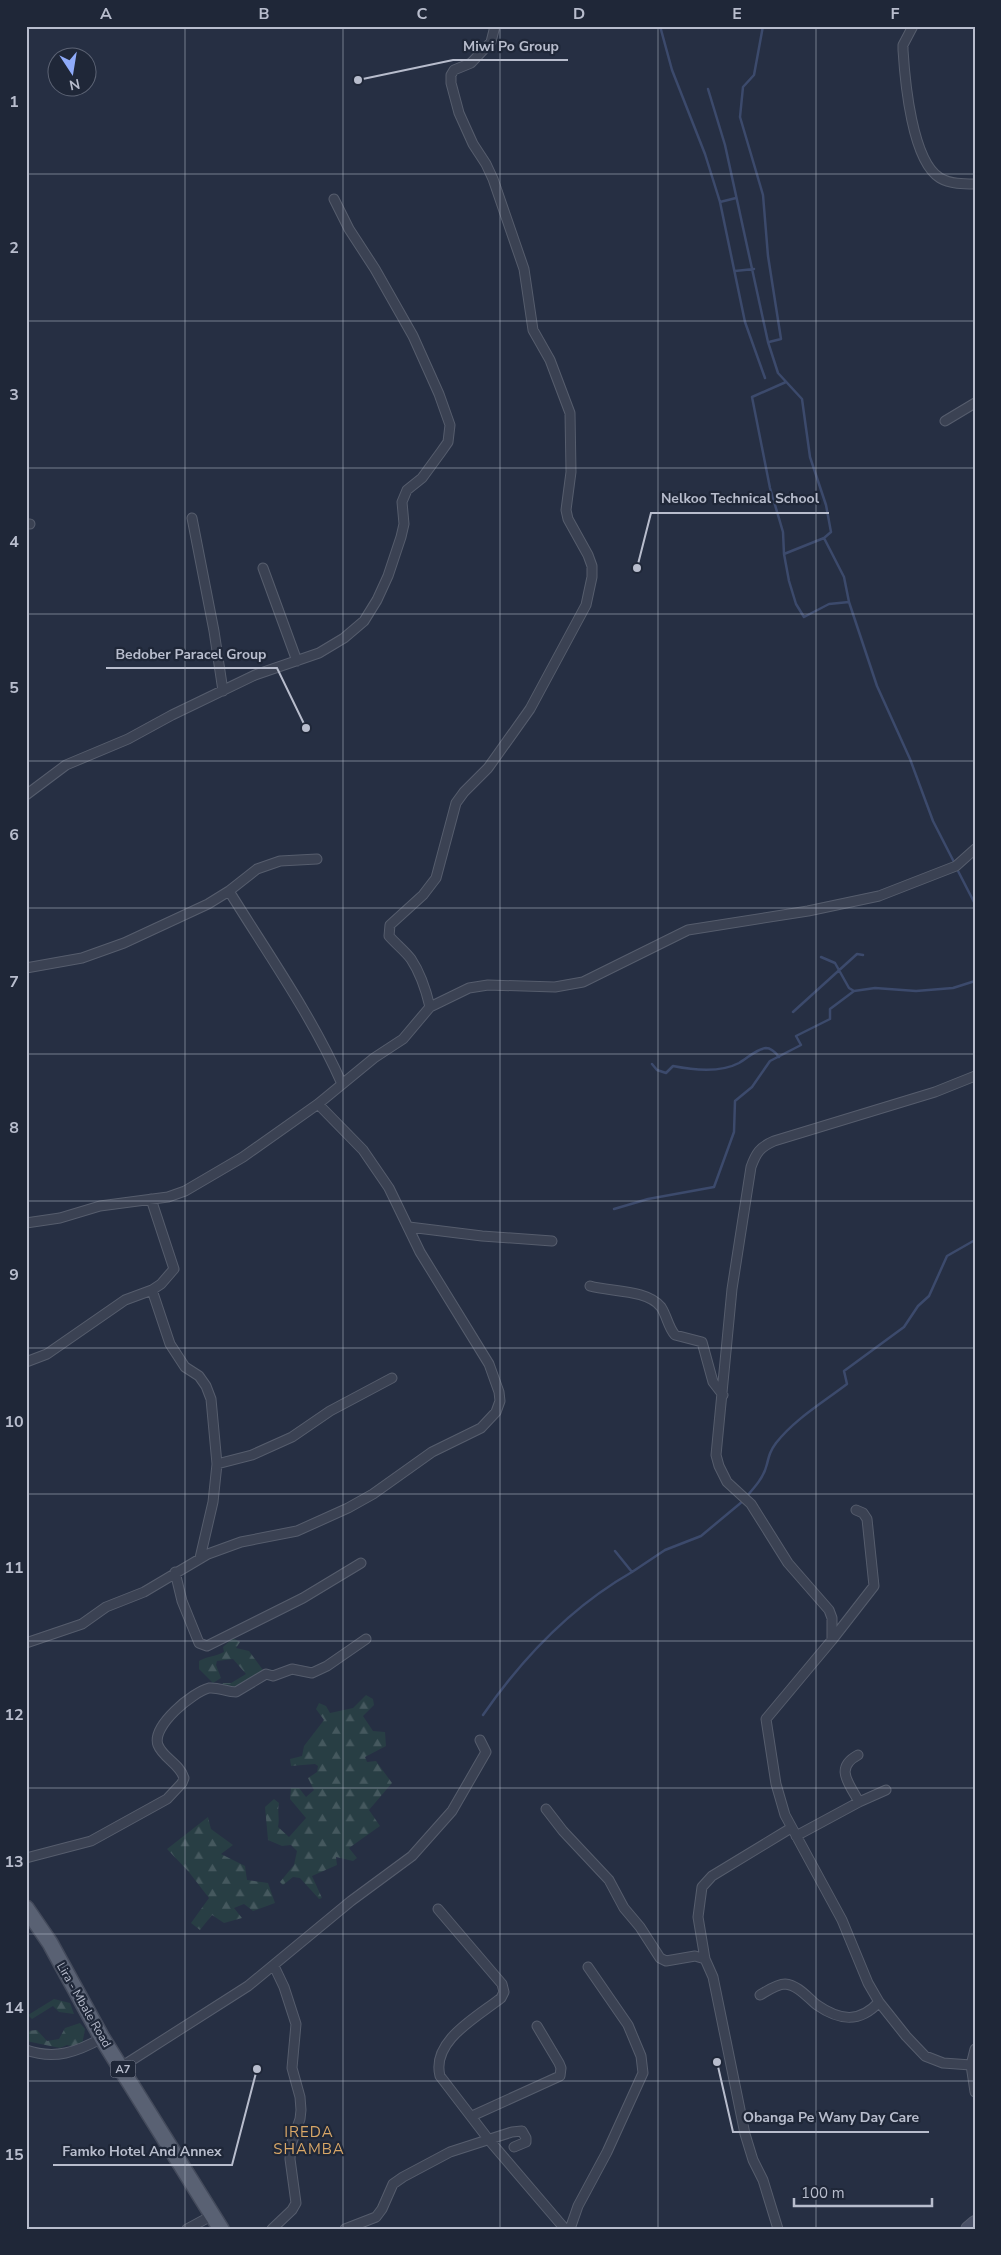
<svg xmlns="http://www.w3.org/2000/svg" width="1001" height="2255" viewBox="0 0 1001 2255" font-family="'Nunito Sans',sans-serif">
	<defs>
		<pattern id="forest-firs" width="22" height="20" patternUnits="userSpaceOnUse" patternTransform="scale(1.25)"><rect width="22" height="20" fill="#283e44"/><path d="M5 1l3.5 6h-7zM16 11l3.5 6h-7z" fill="#45585e"/></pattern>
	</defs>
	<rect width="100%" height="100%" fill="#262f43"/>
	<path fill="url(#forest-firs)" d="M 233,1638 L 240,1642 L 236,1648 L 249,1651 L 263,1670 L 234,1691 L 221,1687 L 223,1683 L 231,1683 L 246,1674 L 233,1659 L 217,1661 L 216,1665 L 221,1678 L 213,1683 L 199,1669 L 199,1661 C 207,1656 215,1657 224,1652 L 223,1647 Z
		M 366,1695 L 373,1699 L 374,1705 L 363,1716 L 373,1731 L 385,1732 L 386,1746 L 365,1757 L 367,1762 L 376,1761 L 392,1783 L 369,1810 L 380,1826 L 349,1848 L 357,1858 L 353,1861 L 336,1857 L 337,1865 L 312,1876 L 322,1898 L 319,1899 L 300,1878 L 293,1877 L 283,1885 L 280,1882 L 294,1865 L 297,1851 L 291,1845 L 282,1846 L 268,1840 L 265,1807 L 274,1799 L 279,1803 C 277,1811 280,1818 278,1827 L 289,1837 L 306,1818 L 290,1799 L 291,1788 L 299,1788 L 306,1797 L 314,1790 L 308,1778 L 317,1772 L 318,1766 L 315,1764 L 291,1766 L 290,1759 L 302,1756 L 304,1746 L 324,1720 L 316,1709 L 319,1703 L 326,1706 L 330,1713 L 353,1708 Z
		M 208,1817 L 211,1829 L 233,1845 L 221,1854 L 245,1866 L 247,1880 L 268,1883 L 275,1903 L 253,1911 L 244,1904 L 234,1908 L 242,1918 L 224,1923 L 212,1915 L 200,1930 L 191,1923 L 209,1898 L 188,1871 L 167,1849 Z
		M 54,1999 L 70,2003 L 74,2014 L 59,2012 L 53,2006 L 32,2019 L 28,2015 Z
		M 80,2023 L 85,2029 L 82,2045 L 77,2048 L 67,2045 L 60,2048 L 26,2041 L 26,2031 L 37,2030 L 47,2041 L 59,2039 L 65,2028 Z"/>
	<g fill="none" stroke-linecap="round" stroke-linejoin="round">
		<path stroke="#3c4a6c" stroke-width="2.5" d="M 660,26 L 672,70 L 705,154 L 720,202 L 745,322 L 765,378
			M 763,26 L 754,75 L 743,87 L 740,117 L 763,195 L 768,256 L 781,339 L 769,342
			M 708,89 L 725,145 L 768,342 L 778,373 L 802,399 L 810,457 L 826,505 L 831,532 L 824,538
			M 720,202 L 736,198
			M 735,271 L 754,269
			M 786,382 L 752,397 L 770,488 L 783,532 L 784,554 L 789,581 L 796,604 L 804,617 L 829,604 L 849,602 L 877,686 L 910,759 L 933,821 L 955,864
			M 784,554 L 824,538 L 844,577 L 849,602
			M 957,869 L 975,904
			M 821,957 L 835,963 L 849,988 L 854,991
			M 793,1012 L 857,954 L 863,955
			M 652,1064 L 657,1070 L 666,1073 L 673,1066 C 693,1070 720,1073 739,1063 C 748,1058 756,1049 766,1048 C 772,1048 776,1053 779,1057
			M 614,1209 L 648,1199 L 714,1187 L 734,1132 L 735,1101 L 752,1087 L 770,1061 L 801,1045 L 796,1036 L 830,1019 L 830,1009 L 854,991 L 875,988 L 916,991 L 953,988 L 975,981
			M 746,1497 C 755,1487 764,1477 767,1464 C 769,1456 770,1451 776,1443 C 795,1419 822,1403 847,1384 L 844,1371 L 904,1327 L 918,1306 L 929,1296 L 947,1256 L 975,1240
			M 615,1551 L 632,1572 L 665,1550 L 701,1536 L 743,1501
			M 483,1715 C 523,1657 571,1607 632,1572"/>
		<defs>
			<path id="street" d="M 913,26 L 903,45 L 903,50 C 905,82 912,161 940,178 C 950,184 964,184 975,184
				M 945,421 L 975,403
				M 192,518 L 214,631 L 223,691
				M 26,524 L 30,524
				M 263,568 L 297,661
				M 26,795 L 66,765 L 128,739 L 172,715 L 255,675 L 319,653 L 344,638 L 364,621 L 377,600 L 388,576 L 401,537 L 404,524 L 402,502 L 407,490 L 422,478 L 441,452 L 448,442 L 450,425 L 439,394 L 413,336 L 375,269 L 349,229 L 334,199
				M 229,891 C 268,954 312,1016 342,1084
				M 26,968 L 82,958 L 124,943 L 208,904 L 229,891 L 257,869 L 280,861 L 317,859
				M 430,1007 C 426,990 421,974 411,959 C 405,951 396,944 389,936 L 390,925 L 423,895 L 436,878 L 456,803 L 464,792 L 488,768 L 530,709 L 586,605 L 592,577 L 592,566 L 588,555 L 568,519 L 566,510 L 571,472 L 570,413 L 550,360 L 533,330 L 524,269 L 493,179 L 486,164 L 473,144 L 459,113 L 451,83 L 451,75 L 454,70 L 471,63 L 491,42 L 495,26
				M 26,1223 L 60,1218 L 100,1206 L 168,1197 L 185,1191 L 243,1157 L 318,1104 L 374,1058 L 403,1039 L 430,1007 L 469,988 L 488,985 L 555,987 L 583,982 L 688,930 L 808,911 L 879,896 L 956,866 L 975,849
				M 409,1227 L 482,1236 L 552,1241
				M 590,1286 C 610,1292 647,1289 661,1307 C 667,1316 668,1327 675,1335 L 702,1342 L 713,1382 L 723,1395
				M 152,1290 L 170,1344 L 185,1367 L 199,1376 L 206,1386 L 211,1399 L 217,1464 L 213,1502 L 200,1558
				M 26,1362 L 47,1354 L 125,1300 L 152,1290 L 161,1284 L 174,1269 L 151,1199
				M 217,1464 L 252,1455 L 292,1437 L 330,1411 L 392,1378
				M 175,1572 L 182,1601 L 199,1643 L 207,1646 L 303,1598 L 361,1563
				M 832,1640 L 874,1586 L 867,1519 L 863,1513 L 856,1510
				M 26,1643 L 82,1624 L 106,1607 L 144,1592 L 208,1554 L 241,1542 L 297,1531 L 348,1508 L 373,1494 L 432,1452 L 481,1428 L 496,1412 L 500,1401 L 499,1392 L 489,1364 L 420,1252 L 389,1188 L 363,1150 L 318,1104
				M 858,1755 C 834,1768 849,1783 859,1802
				M 546,1809 L 563,1831 L 609,1880 L 624,1908 L 640,1927 L 660,1958 L 666,1961 L 695,1956 L 705,1959
				M 796,1836 L 859,1802 L 886,1790
				M 26,1858 L 91,1841 L 167,1799 L 182,1783 L 184,1778 C 180,1764 163,1758 158,1745 C 151,1726 193,1692 209,1688 C 218,1687 227,1692 236,1692 L 266,1674 L 273,1676 L 292,1669 L 312,1673 L 327,1666 L 366,1639
				M 438,1909 L 502,1984 L 504,1992 L 501,1998 C 477,2017 431,2041 440,2076 L 489,2140 L 565,2229
				M 760,1995 C 767,1991 777,1984 785,1984 C 798,1985 808,1998 817,2005 C 840,2021 860,2023 879,2002
				M 975,2049 L 971,2065 L 975,2092
				M 26,2050 C 55,2060 77,2052 102,2038
				M 971,2065 L 943,2063 L 925,2056 L 906,2036 L 879,2002 L 868,1983 L 842,1920 L 785,1815 L 776,1784 L 766,1719 L 832,1640 L 832,1618 L 829,1610 L 788,1563 L 751,1504 L 727,1482 L 719,1466 L 716,1455 L 732,1289 L 751,1167 C 756,1153 760,1147 774,1141 L 935,1092 L 975,1076
				M 121,2067 L 248,1986 L 351,1901 L 412,1856 L 452,1811 L 486,1752 L 480,1740
				M 472,2116 L 560,2076 L 561,2068 L 559,2063 L 537,2026
				M 187,2229 L 213,2215
				M 272,2229 L 292,2210 L 296,2203 L 290,2159 L 291,2145 L 300,2119 L 301,2110 L 300,2097 L 292,2068 L 296,2024 L 284,1987 L 274,1966
				M 345,2229 L 376,2217 L 382,2209 L 393,2184 L 403,2177 L 450,2152 L 512,2132 L 522,2131 L 526,2138 L 526,2142 L 514,2147
				M 570,2229 L 578,2206 L 607,2152 L 643,2073 L 641,2056 L 628,2025 L 588,1967
				M 778,2229 L 763,2180 L 753,2160 L 745,2134 L 713,1977 L 705,1959 L 698,1917 L 702,1887 L 712,1876 L 791,1828"/>
			<path id="secondary" d="M 968,2229 L 975,2223"/>
			<path id="primary" d="M 26,1908 L 50,1943 L 102,2038 L 221,2229"/>
		</defs>
		<use href="#street" stroke="#565d6d" stroke-width="11"/>
		<use href="#secondary" stroke="#565d6d" stroke-width="16"/>
		<use href="#primary" stroke="#444b5c" stroke-width="18"/>
		<use href="#street" stroke="#3b4253" stroke-width="9"/>
		<use href="#secondary" stroke="#495066" stroke-width="14"/>
		<use href="#primary" stroke="#596173" stroke-width="15"/>
	</g>
	<path fill="none" stroke="#b8bdcd" stroke-width="1" stroke-opacity="0.55" d="M 185,26 L 185,2229M 343,26 L 343,2229M 500,26 L 500,2229M 658,26 L 658,2229M 816,26 L 816,2229M 26,174 L 975,174M 26,321 L 975,321M 26,468 L 975,468M 26,614 L 975,614M 26,761 L 975,761M 26,908 L 975,908M 26,1054 L 975,1054M 26,1201 L 975,1201M 26,1348 L 975,1348M 26,1494 L 975,1494M 26,1641 L 975,1641M 26,1788 L 975,1788M 26,1934 L 975,1934M 26,2081 L 975,2081"/>
	<g text-anchor="middle" stroke-width="4.5" stroke-linejoin="round" paint-order="stroke">
		<rect fill="#1f2738" stroke="#8a90a0" stroke-width="1" x="110.5" y="2060.5" width="25" height="17" rx="4"/>
		<g font-size="11" font-weight="bold" fill="#b8bdcd">
			<text x="123" y="2073">A7</text>
		</g>
		<g font-size="12" fill="#b8bdcd" stroke="#1f2738">
			<text transform="translate(84 2005) rotate(60)" y="4">Lira - Mbale Road</text>
		</g>
		<g font-size="15" letter-spacing="1" fill="#d9a767" stroke="#1f2738">
			<text x="309" y="2137">IREDA<tspan x="309" dy="17">SHAMBA</tspan></text>
		</g>
	</g>
	<path fill="none" stroke="#b8bdcd" stroke-width="2" d="M358 80L453 60H568M637 568L651 513H829M306 728L277 668H106M717 2062L733 2132H929M257 2069L232 2165H53"/>
	<g fill="#b8bdcd" stroke="#1f2738" stroke-width="2">
		<circle cx="358" cy="80" r="5"/>
		<circle cx="637" cy="568" r="5"/>
		<circle cx="306" cy="728" r="5"/>
		<circle cx="717" cy="2062" r="5"/>
		<circle cx="257" cy="2069" r="5"/>
	</g>
	<g font-size="14" text-anchor="middle" font-weight="bold" fill="#b8bdcd" stroke="#1f2738" stroke-width="4.5" stroke-linejoin="round" paint-order="stroke">
		<text x="511" y="51">Miwi Po Group</text>
		<text x="740" y="503">Nelkoo Technical School</text>
		<text x="191" y="659">Bedober Paracel Group</text>
		<text x="831" y="2122">Obanga Pe Wany Day Care</text>
		<text x="142" y="2156">Famko Hotel And Annex</text>
	</g>
	<rect width="1001" height="2255" fill="none" stroke="#1f2738" stroke-width="55"/>
	<g transform="translate(72 72) rotate(168)"><circle r="24" fill="#1f2738" stroke="#5c6374"/>
	<path d="M0-4L9 19L0 12L-9 19Z" fill="#8fabfa"/>
	<text y="-8" font-size="14" font-weight="bold" text-anchor="middle" fill="#b8bdcd">N</text>
	</g>
	<path d="M794 2198v8h138v-8" fill="none" stroke="#b8bdcd" stroke-width="2.5"/>
	<text x="801" y="2198" font-size="15" fill="#b8bdcd" stroke="#1f2738" stroke-width="4" paint-order="stroke">100 m</text>
	<rect x="28" y="28" width="946" height="2200" fill="none" stroke="#b8bdcd" stroke-width="2"/>
	<g font-size="16" text-anchor="middle" font-weight="bold" fill="#b8bdcd">
		<text x="106" y="19">A</text>
		<text x="264" y="19">B</text>
		<text x="422" y="19">C</text>
		<text x="579" y="19">D</text>
		<text x="737" y="19">E</text>
		<text x="895" y="19">F</text>
		<text x="14" y="107">1</text>
		<text x="14" y="253">2</text>
		<text x="14" y="400">3</text>
		<text x="14" y="547">4</text>
		<text x="14" y="693">5</text>
		<text x="14" y="840">6</text>
		<text x="14" y="987">7</text>
		<text x="14" y="1133">8</text>
		<text x="14" y="1280">9</text>
		<text x="14" y="1427">10</text>
		<text x="14" y="1573">11</text>
		<text x="14" y="1720">12</text>
		<text x="14" y="1867">13</text>
		<text x="14" y="2013">14</text>
		<text x="14" y="2160">15</text>
	</g>
</svg>
